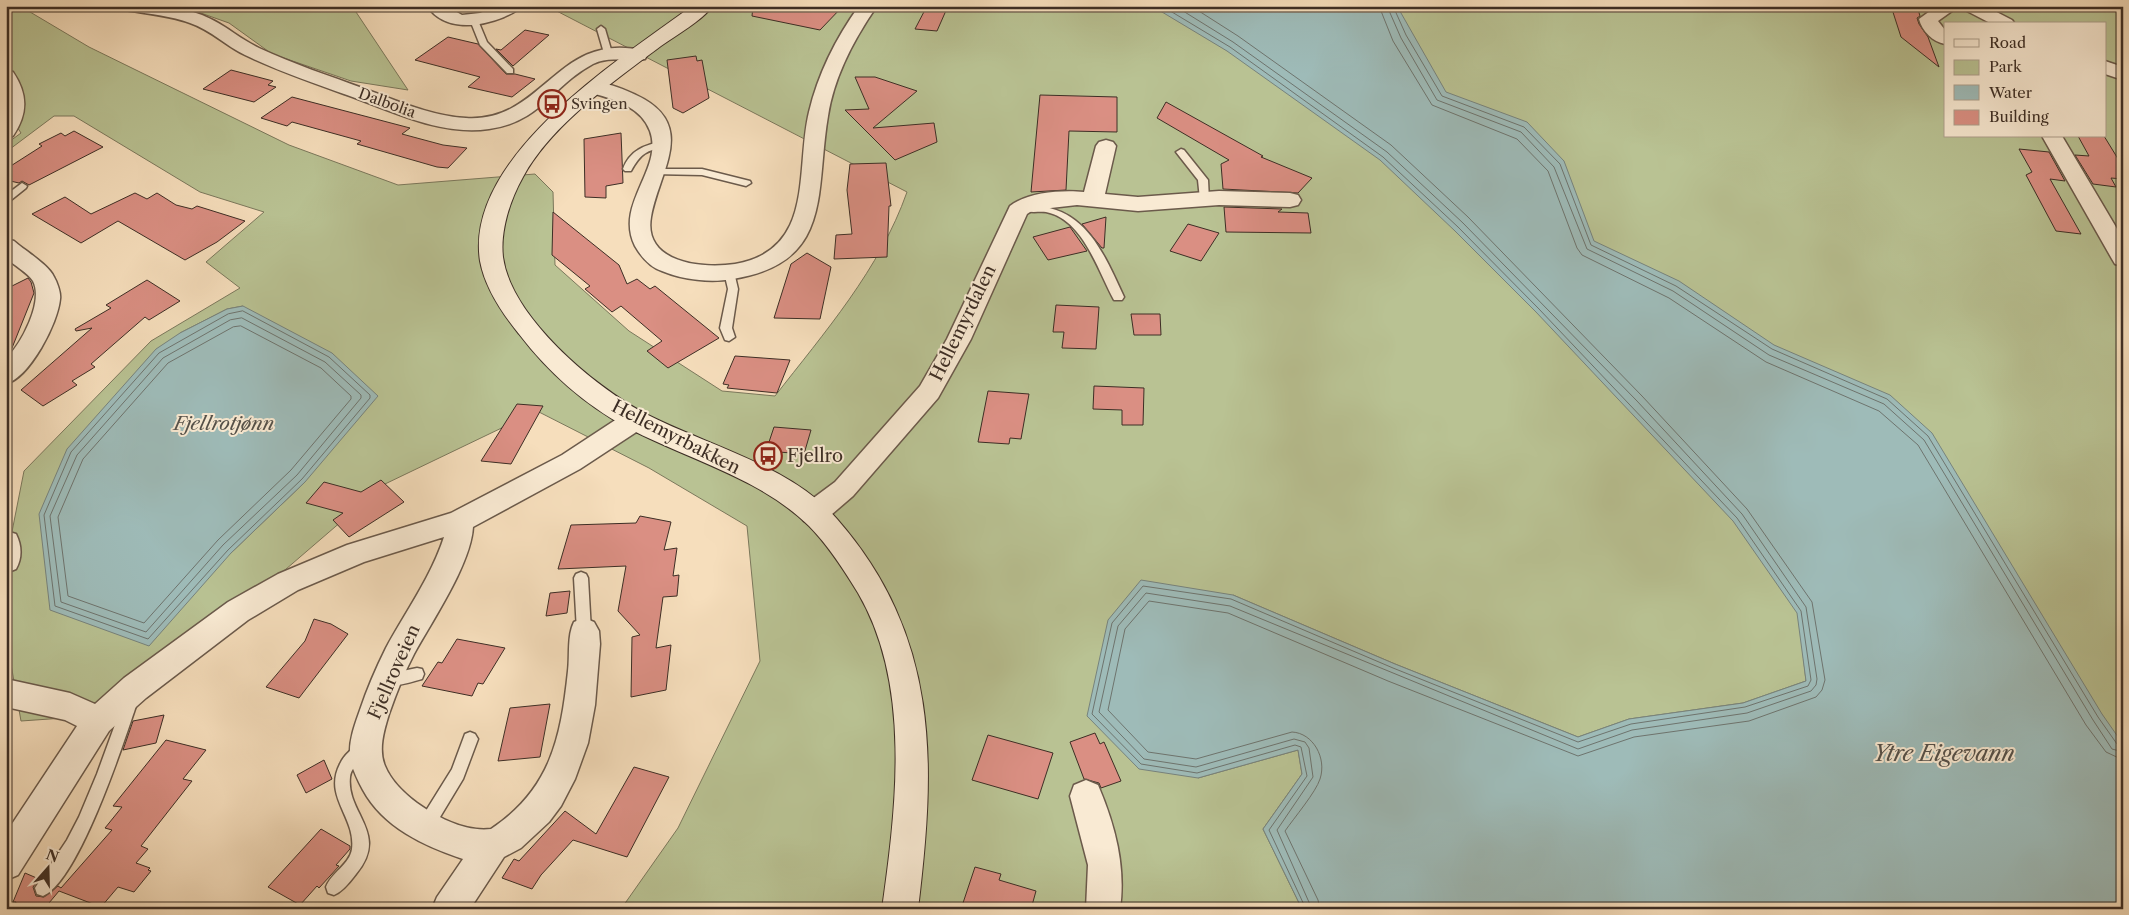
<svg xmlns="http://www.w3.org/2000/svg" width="2129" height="915" viewBox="0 0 2129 915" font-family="'Libre Caslon Text',serif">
	<rect width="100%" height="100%" fill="#f6debc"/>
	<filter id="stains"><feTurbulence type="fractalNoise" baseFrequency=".004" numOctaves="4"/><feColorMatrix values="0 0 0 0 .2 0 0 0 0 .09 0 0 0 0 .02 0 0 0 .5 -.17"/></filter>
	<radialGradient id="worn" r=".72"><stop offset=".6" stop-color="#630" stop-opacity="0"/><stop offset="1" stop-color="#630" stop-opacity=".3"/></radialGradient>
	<path fill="#b9c293" stroke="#7b785c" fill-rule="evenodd" d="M 6,6 L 20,6 L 89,47 L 289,145 L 398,185 L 535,174 L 553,192 L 555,265 L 629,331 L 722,391 L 775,396 C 824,333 880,269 907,192 L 547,6 L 2123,6 L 2123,819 L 1803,654 L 1806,681 L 1743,703 L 1629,719 L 1578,737 L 1395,664 L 1233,595 L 1198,778 L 1298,750 L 1302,774 L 1263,829 L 1302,909 L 621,909 L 678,828 L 760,661 L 747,526 L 649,468 L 537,411 L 385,484 L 250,600 L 107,715 L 21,721 L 6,636 L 6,562 L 24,471 L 151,341 L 240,288 L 206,262 L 264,212 L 200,192 L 74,116 L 54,116 L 6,152 L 6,144 L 21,133 L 6,110 ZM 1945,24 L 2105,24 L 2105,136 L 1945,136 ZM 243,306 L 305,482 L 231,553 L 180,333 L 227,309 Z
		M 170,6 L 352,6 L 408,90 L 351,81 L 272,54 L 229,23 L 195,11 Z"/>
	<path fill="#9ebbb8" stroke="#77837d" d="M 1152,6 L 1397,6 L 1446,92 L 1527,122 L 1564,161 L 1594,241 L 1679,281 L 1774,345 L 1890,395 L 1932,433 L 2102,714 L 2123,744 L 2123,909 L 1302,909 L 1263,829 L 1302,774 L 1298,750 L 1198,778 L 1139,769 L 1087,716 L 1108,620 L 1141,580 L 1233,595 L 1395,664 L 1578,737 L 1629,719 L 1743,703 L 1806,681 L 1797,613 L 1733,521 L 1536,312 L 1455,231 L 1380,160 L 1227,51 Z
		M 243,306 L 332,353 L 378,396 L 305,482 L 231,553 L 149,646 L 50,610 L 39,514 L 67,449 L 156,349 L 180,333 L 227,309 Z"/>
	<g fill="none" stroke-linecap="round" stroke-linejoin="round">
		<path stroke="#6e746e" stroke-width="1" d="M 1162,6 L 1230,47 L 1383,157 L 1458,227 L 1539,309 L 1737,518 L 1801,611 L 1811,680 L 1808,686 L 1745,707 L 1631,724 L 1578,742 L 1393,668 L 1231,599 L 1143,586 L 1112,623 L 1092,714 L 1141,764 L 1197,773 L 1295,745 L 1301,747 L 1307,776 L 1269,830 L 1306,909
			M 1175,6 L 1233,42 L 1387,152 L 1463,223 L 1637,401 L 1742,514 L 1806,607 L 1817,679 L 1816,685 L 1811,691 L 1747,713 L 1632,730 L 1578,749 L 1230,606 L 1146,593 L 1118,626 L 1099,712 L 1144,759 L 1196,767 L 1294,739 L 1305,742 L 1309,748 L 1313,777 L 1277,830 L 1312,909
			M 1191,6 L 1238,36 L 1391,145 L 1468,217 L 1642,396 L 1747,509 L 1812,602 L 1825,680 L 1822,690 L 1816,697 L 1749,721 L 1634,737 L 1578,756 L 1388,681 L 1228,613 L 1149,601 L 1125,629 L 1108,710 L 1148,752 L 1196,759 L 1292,732 C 1313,733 1327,758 1320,779 C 1316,792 1294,818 1285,831 L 1318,900 L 1320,909
			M 1379,6 L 1393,41 L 1432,105 L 1517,139 L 1548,171 L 1577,248 L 1582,255 L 1669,298 L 1766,362 L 1879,411 L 1918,445 L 2086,725 L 2106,752 L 2123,760
			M 1387,6 L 1401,38 L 1437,100 L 1521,132 L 1554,167 L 1587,249 L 1673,291 L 1769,355 L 1884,404 L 1924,440 L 2093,720 L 2112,749 L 2123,752
			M 1393,6 L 1406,35 L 1442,96 L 1524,127 L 1560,164 L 1591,245 L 1676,286 L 1772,349 L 1887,399 L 1928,436 L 2098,717 L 2117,744 L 2123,746
			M 243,311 L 329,357 L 370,395 L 370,398 L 302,479 L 228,550 L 148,639 L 55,606 L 44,515 L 71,452 L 159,353 L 228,314 Z
			M 242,318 L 325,362 L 361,395 L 361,398 L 297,475 L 223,545 L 146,632 L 61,602 L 50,516 L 77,455 L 163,358 L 230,320 Z
			M 241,326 L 321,368 L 351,396 L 351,399 L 291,470 L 218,540 L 144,623 L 68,596 L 58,517 L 83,459 L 168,363 L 233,327 Z"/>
	</g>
	<path fill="#da8f83" stroke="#3d2e25" d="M 753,6 L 843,6 L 820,30 L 752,16 Z
		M 927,6 L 948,6 L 937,31 L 915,29 Z
		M 1891,6 L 1917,6 L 1920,16 L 1917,18 L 1919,24 L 1928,37 L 1939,67 L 1901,37 Z
		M 525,30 L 549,35 L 513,66 L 496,49 L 501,50 Z
		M 448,37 L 478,44 L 506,74 L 515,74 L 535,79 L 512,97 L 468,87 L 480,77 L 415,60 Z
		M 696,56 L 697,61 L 702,60 L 709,98 L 683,113 L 673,108 L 667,60 Z
		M 231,70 L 273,81 L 268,85 L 276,87 L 254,102 L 203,89 Z
		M 855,77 L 875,77 L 917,91 L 873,128 L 934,123 L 937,142 L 895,160 L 845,110 L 869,109 Z
		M 1040,95 L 1117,97 L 1117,132 L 1069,131 L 1066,190 L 1031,192 Z
		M 292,97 L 410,128 L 402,134 L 443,145 L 467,148 L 448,168 L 437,167 L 357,144 L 361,141 L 292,122 L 287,126 L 261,118 Z
		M 1166,102 L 1263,156 L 1261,157 L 1312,178 L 1298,193 L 1223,189 L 1221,164 L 1229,160 L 1157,118 Z
		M 74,131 L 103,147 L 29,185 L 22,181 L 19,183 L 6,180 L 6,169 L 42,146 L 39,144 L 61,133 L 65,136 Z
		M 621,133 L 623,183 L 606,186 L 606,198 L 585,197 L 584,139 Z
		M 2078,136 L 2104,136 L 2123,167 L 2123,179 L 2111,178 L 2116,187 L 2093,184 L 2075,155 L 2089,156 Z
		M 2019,149 L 2049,152 L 2065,181 L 2050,179 L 2081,234 L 2056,231 L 2026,175 L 2032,172 Z
		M 886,163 L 891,206 L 889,206 L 887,257 L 834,259 L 836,235 L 852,234 L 847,190 L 850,164 Z
		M 135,193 L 147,199 L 157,193 L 176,205 L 192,209 L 197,206 L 245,221 L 217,242 L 185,260 L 118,221 L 81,243 L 32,214 L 65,197 L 91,214 Z
		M 1224,207 L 1282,209 L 1278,212 L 1308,213 L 1311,233 L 1226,232 Z
		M 553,212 L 619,265 L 627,284 L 637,279 L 650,289 L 655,286 L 719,338 L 668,368 L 647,351 L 662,341 L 621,306 L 612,312 L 585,289 L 590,286 L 552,255 Z
		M 1106,217 L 1104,248 L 1102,248 L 1082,224 Z
		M 1188,224 L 1219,233 L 1201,261 L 1170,251 Z
		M 1070,227 L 1087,251 L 1048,260 L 1033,237 Z
		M 807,253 L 831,267 L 820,319 L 774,318 L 791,264 Z
		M 28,278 L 31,282 L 34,293 L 12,348 L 6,356 L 6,289 Z
		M 147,280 L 180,301 L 149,320 L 145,317 L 91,364 L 95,367 L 72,381 L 77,385 L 43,406 L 21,390 L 92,328 L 76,331 L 75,329 L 111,308 L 106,305 Z
		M 1056,305 L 1099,307 L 1096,349 L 1062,348 L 1064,332 L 1053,332 Z
		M 1131,314 L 1160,314 L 1161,335 L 1134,335 Z
		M 735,356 L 790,360 L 777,393 L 727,388 L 729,385 L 723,384 Z
		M 1094,386 L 1144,388 L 1143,425 L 1122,425 L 1122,410 L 1093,409 Z
		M 988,391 L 1029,394 L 1021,439 L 1010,438 L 1009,444 L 978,442 Z
		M 517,404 L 543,406 L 511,464 L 481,461 Z
		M 774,427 L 811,430 L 804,454 L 766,451 Z
		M 381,480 L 404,502 L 349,537 L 333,520 L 343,513 L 306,503 L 324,482 L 361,492 Z
		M 640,516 L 671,522 L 664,550 L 677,548 L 673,576 L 679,575 L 677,596 L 663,597 L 656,648 L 671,645 L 666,690 L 631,697 L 632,637 L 640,635 L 618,611 L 626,566 L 558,569 L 571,525 L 636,523 Z
		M 570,591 L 567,613 L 546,616 L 550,593 Z
		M 314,619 L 331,624 L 348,634 L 299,698 L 266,687 L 305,641 Z
		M 457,639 L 505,648 L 483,684 L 478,683 L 472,696 L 422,686 L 438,662 L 442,663 Z
		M 550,704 L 540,757 L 498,761 L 510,708 Z
		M 164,715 L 156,743 L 123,750 L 133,721 Z
		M 1095,733 L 1100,744 L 1104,742 L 1121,781 L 1101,788 L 1099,783 L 1084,779 L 1070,742 Z
		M 988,735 L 1053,753 L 1038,799 L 972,780 Z
		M 166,740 L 206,750 L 183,779 L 192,781 L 141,846 L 148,849 L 136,863 L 150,868 L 148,870 L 151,871 L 134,892 L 118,887 L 101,907 L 59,891 L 44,909 L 14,909 L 16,902 L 13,902 L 25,873 L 39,879 L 33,887 L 36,896 L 44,897 L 58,886 L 61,888 L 112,830 L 105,828 L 122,807 L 113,806 Z
		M 324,760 L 332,779 L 306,793 L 297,775 Z
		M 634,767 L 669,777 L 627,857 L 573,840 L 541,875 L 532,889 L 502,878 L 514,859 L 519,861 L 565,811 L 596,834 Z
		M 321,829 L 350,846 L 350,849 L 336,865 L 339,866 L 330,876 L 319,888 L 317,886 L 300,905 L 268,887 Z
		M 975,867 L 1001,874 L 999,880 L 1036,891 L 1031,909 L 961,909 Z"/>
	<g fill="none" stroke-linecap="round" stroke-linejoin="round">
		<defs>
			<path id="lane" d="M 471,18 L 477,18 L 487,42 L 513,69 L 513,73 L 507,73 L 480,45 L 470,20 Z
				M 601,26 L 605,29 L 612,53 L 611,55 L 604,53 L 597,29 Z
				M 663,141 L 668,144 L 666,146 C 646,151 641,153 631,171 L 625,171 L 623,169 C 630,150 645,145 663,141 Z
				M 1181,149 L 1184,150 L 1208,180 L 1209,201 L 1201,201 L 1200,199 L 1198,180 L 1176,152 Z
				M 656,169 L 702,169 L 750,181 L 751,183 L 746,186 L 702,175 L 652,174 L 652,170 Z
				M 22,183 L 27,186 L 26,188 L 6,204 L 6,195 Z
				M 1030,206 C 1085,205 1104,254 1124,297 L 1122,300 L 1114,300 C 1098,271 1083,219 1046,212 C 1040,211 1033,213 1026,211 L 1025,209 Z
				M 729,268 L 734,272 L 738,289 L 732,328 L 735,337 L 729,341 L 725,340 L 720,328 L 728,289 L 724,272 Z
				M 581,572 L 586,574 L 588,578 L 591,631 L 589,635 L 584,637 L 579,635 L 577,631 L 574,578 L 576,574 Z
				M 417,668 L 422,669 L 424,674 L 422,679 C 412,682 393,688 383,685 L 381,680 L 383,675 Z
				M 131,693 L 136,695 L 138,700 C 125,739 79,881 43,896 L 37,894 L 35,888 L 67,840 L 79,817 L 97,774 L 124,700 L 126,695 Z
				M 470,732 L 475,734 L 478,739 L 463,779 L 431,832 L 425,835 L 419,832 L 417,827 L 419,822 L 452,769 L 465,734 Z
				M 362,743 L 367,745 L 370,750 C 365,761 351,765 350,777 C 346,814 390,833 356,874 C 350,882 343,891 334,895 L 328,893 L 326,887 C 331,873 350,864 352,849 C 356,817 323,797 340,764 C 344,755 353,747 362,743 Z"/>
			<path id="street" d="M 122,6 C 147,6 170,5 193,12 C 219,19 236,37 259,48 C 293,64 330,76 365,89 C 398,101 431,116 466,118 C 544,123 557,29 645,51 L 647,55 L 645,59 C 627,63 610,55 593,64 C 552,86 541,122 489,129 C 440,136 392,111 347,95 C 313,83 278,71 245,55 C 226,46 211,30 190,23 C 171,16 151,14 131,11 L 125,10 Z
				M 427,6 L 446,6 L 462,15 L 480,13 L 498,6 L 521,6 C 517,12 510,14 504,17 C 479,27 445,32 427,6 Z
				M 859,6 L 877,6 C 854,39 834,77 828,116 C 815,191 834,263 733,279 C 710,283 684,280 662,271 C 650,267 642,258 635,246 C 614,204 664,169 650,131 C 641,106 612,99 589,92 L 586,88 L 589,84 C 604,80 623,89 636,95 C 699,124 659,171 651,217 C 643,263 702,269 735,264 C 816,250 795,169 809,112 C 818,74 836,38 859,6 Z
				M 1937,6 L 1959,6 L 1938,21 L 1945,30 L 1945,44 C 1933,42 1922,31 1919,19 Z
				M 1962,6 L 1985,6 L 2012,20 L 2015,24 L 1992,24 L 1965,10 Z
				M 2105,61 L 2123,67 L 2123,80 L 2105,74 Z
				M 6,70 L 13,72 C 28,94 28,114 13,136 L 6,138 Z
				M 2042,136 L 2062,136 L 2123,239 L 2123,266 L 2115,264 L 2112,259 Z
				M 1106,140 L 1113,142 L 1116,146 L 1105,194 L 1138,197 L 1219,191 L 1290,193 L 1298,195 L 1301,200 L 1298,205 L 1290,207 L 1219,205 L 1138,211 L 1077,205 L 1033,210 L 1027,214 L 971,339 L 938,398 L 853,496 L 824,521 L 814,524 L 804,521 L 800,513 L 804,505 L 835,482 L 920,386 L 947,339 L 1010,206 C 1028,192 1062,190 1084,192 L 1096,146 L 1099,142 Z
				M 6,239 L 14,241 C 24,250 49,265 54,277 C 57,282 61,293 60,299 C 58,323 30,377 6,384 L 6,359 C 21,344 44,302 33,281 C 28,273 14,265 6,258 Z
				M 635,410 L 644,413 L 648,420 L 644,427 L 580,469 L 473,527 C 471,564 432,621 414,654 C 404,673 396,694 389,714 C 384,730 378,750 385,766 C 391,781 405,794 417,803 C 438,818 466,832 491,829 C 551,789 561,737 568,671 C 570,655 567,636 574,622 L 584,618 L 594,622 L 599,631 L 600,644 L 595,705 L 588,743 L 575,779 L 561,806 L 549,822 L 521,848 L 504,857 L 470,909 L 432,909 L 437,897 L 463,859 C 424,846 383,827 363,790 C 357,779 351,767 350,755 C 349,740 355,724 360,710 C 367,689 376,668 386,648 C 406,611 431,577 444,537 L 364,562 L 298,590 L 248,620 L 146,698 L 109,731 L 18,875 L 6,880 L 6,833 L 77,726 L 65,720 L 6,707 L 6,679 L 70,693 L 95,704 L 124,678 L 228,602 L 278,574 L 347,545 L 451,513 L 562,455 L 626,413 Z
				M 6,531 L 16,534 C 22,546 22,558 16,569 L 6,573 Z
				M 1086,780 L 1098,785 C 1115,825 1126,866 1120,909 L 1086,909 L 1088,865 L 1070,796 L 1074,785 Z"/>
			<path id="secondary" d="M 692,6 L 713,6 C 700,22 678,34 661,46 C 614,81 551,125 523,177 C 510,200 500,231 503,257 C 511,317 594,386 644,413 C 705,445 791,465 837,519 C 940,637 936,762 918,909 L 882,909 C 896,809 912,685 858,593 C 844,570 828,545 809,526 C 759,477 686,459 626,427 C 584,404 548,372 519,334 C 502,313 485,288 480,261 C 464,157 620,59 692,6 Z"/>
		</defs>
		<use href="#lane" stroke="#6b5a4b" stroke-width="3"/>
		<use href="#street" stroke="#6b5a4b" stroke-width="3"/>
		<use href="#secondary" stroke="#3d2e25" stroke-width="2"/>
		<use href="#lane" fill="#f9ead3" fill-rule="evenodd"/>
		<use href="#street" fill="#f9ead3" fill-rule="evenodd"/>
		<use href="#secondary" fill="#f9ead3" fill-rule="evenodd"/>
	</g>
	<defs>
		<symbol id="bus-ring" viewBox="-11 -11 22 22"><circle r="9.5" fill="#f9ead3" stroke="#8f2418" stroke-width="1.5"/><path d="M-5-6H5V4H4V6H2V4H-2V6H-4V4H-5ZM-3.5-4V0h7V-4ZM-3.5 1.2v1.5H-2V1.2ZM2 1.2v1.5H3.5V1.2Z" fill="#8f2418"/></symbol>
	</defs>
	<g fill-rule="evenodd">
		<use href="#bus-ring" x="536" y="88" width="32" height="32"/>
		<use href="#bus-ring" x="752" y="440" width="32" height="32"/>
	</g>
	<g text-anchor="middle" stroke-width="4" stroke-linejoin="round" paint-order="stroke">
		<g font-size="15" fill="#3d2e25" stroke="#f9ead3">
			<text transform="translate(387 103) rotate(20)" y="5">Dalbolia</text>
		</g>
		<g font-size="15" fill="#3d2e25" stroke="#f9ead3" text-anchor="start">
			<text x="571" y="109">Svingen</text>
		</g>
		<g font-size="18" fill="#3d2e25" stroke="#f9ead3">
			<text transform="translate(963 323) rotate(-64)" y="6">Hellemyrdalen</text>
			<text transform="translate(676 437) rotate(27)" y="6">Hellemyrbakken</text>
			<text transform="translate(394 672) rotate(-66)" y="6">Fjellroveien</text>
		</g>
		<g font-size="18" fill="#3d2e25" stroke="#f9ead3" text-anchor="start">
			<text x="787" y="462">Fjellro</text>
		</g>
		<g font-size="19" font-style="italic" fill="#55514a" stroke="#f9ead3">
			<text x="224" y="430">Fjellrotjønn</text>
		</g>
		<g font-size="22" font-style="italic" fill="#55514a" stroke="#f9ead3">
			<text x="1944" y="761">Ytre Eigevann</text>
		</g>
	</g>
	<rect width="2129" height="915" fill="none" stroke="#f6debc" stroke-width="25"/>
	<rect x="8" y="8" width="2114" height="900" fill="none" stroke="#3d2e25" stroke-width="2.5"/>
	<rect x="12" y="12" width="2104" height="890" fill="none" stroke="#3d2e25"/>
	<rect x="1944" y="22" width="162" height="115" fill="#f9ead3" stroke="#ae9f8d"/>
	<rect x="1954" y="39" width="25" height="8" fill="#f9ead3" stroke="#ae9f8d"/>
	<text x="1989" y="48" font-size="15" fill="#3d2e25">Road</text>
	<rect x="1954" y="60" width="25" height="15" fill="#b9c293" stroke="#ae9f8d"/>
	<text x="1989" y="72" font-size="15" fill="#3d2e25">Park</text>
	<rect x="1954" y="85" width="25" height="15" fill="#9ebbb8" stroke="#ae9f8d"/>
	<text x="1989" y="98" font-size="15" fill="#3d2e25">Water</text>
	<rect x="1954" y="110" width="25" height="15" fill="#da8f83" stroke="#ae9f8d"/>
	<text x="1989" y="122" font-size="15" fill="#3d2e25">Building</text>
	<g transform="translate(48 868) rotate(20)" stroke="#f9ead3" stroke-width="4" paint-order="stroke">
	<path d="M0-4L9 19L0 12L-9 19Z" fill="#3d2e25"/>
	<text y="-8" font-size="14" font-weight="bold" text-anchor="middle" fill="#3d2e25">N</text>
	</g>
	<rect width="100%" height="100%" filter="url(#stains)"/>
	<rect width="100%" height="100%" fill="url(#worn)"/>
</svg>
